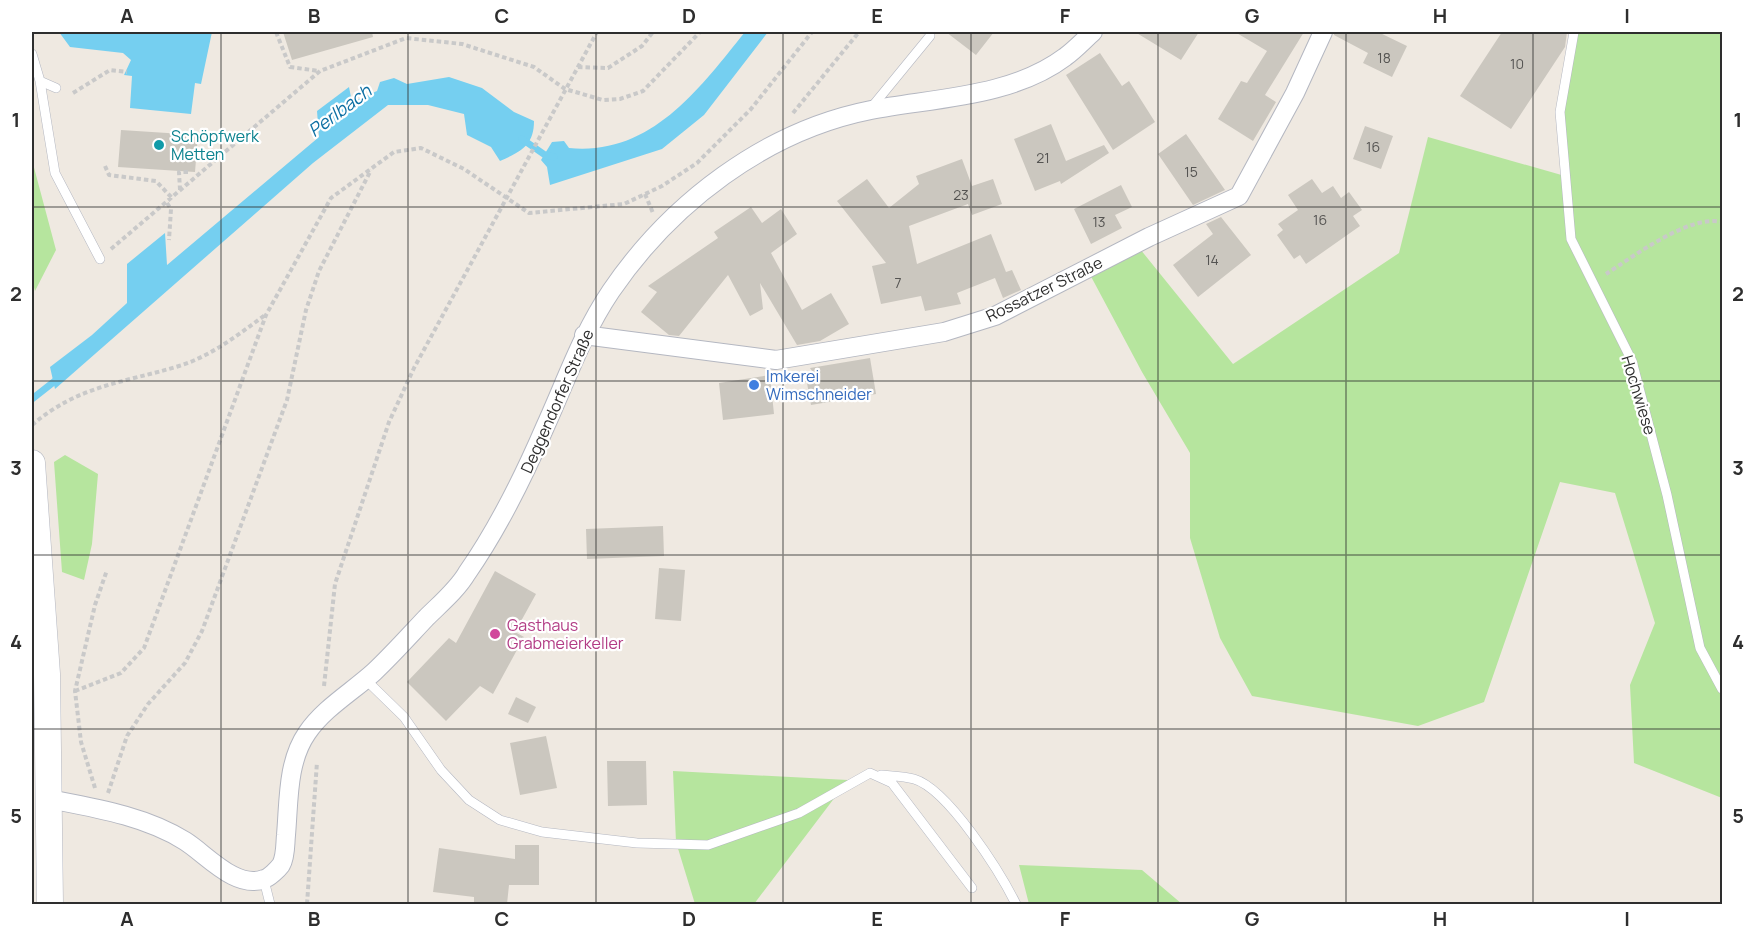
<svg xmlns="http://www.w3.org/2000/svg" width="1754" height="936" viewBox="0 0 1754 936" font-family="Manrope,sans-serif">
	<rect width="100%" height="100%" fill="#efe9e1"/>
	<path fill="#b6e59e" d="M 1571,32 L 1722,32 L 1722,798 L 1634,763 L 1630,685 L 1655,623 L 1615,493 L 1560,482 L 1484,702 L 1418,726 L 1252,696 L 1220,638 L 1190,538 L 1190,453 L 1142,372 L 1087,269 L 1136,244 L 1233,364 L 1399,253 L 1428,137 L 1565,176 L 1560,114 Z
		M 32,160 L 56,250 L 35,291 L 32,279 Z
		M 65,455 L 98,474 L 92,544 L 84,580 L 62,572 L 54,462 Z
		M 673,771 L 848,780 L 754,904 L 695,904 L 676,842 Z
		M 1019,865 L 1142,870 L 1182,904 L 1029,904 Z"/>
	<path fill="#75cff0" d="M 59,32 L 212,32 L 201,84 L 195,83 L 191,114 L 130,108 L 132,76 L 124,75 L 131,60 L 123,53 L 70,47 Z
		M 745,32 L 768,32 L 704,115 L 662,149 L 550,185 L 547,167 L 541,160 L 552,142 L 564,141 L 569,148 C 651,156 699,89 745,32 Z
		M 449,77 L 482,88 L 514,112 L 534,121 C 534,146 520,152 500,161 L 491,147 L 467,135 L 464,114 L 428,105 L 388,105 L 313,163 L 55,389 L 50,367 L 92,335 L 127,303 L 127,264 L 165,233 L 167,265 L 319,137 L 317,111 L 349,87 L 352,102 L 377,91 L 380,82 L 394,78 L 407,84 Z"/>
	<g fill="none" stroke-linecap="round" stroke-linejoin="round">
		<path stroke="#75cff0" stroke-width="7" d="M 522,139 L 545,155 L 554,157
			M 32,399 L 60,377"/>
	</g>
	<path fill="#cbc7bf" d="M 283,32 L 372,32 L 373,37 L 292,60 Z
		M 946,32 L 994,32 L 976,55 Z
		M 1135,32 L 1199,32 L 1181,60 Z
		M 1235,32 L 1304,32 L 1265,95 L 1276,102 L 1253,141 L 1218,119 L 1241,81 L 1247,83 L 1267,51 Z
		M 1334,32 L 1378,32 L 1407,46 L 1392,77 L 1363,63 L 1368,53 L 1334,35 Z
		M 1502,32 L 1567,32 L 1565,47 L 1511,129 L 1460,96 Z
		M 1100,53 L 1122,86 L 1129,81 L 1155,122 L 1113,150 L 1066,75 Z
		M 1051,124 L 1066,161 L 1104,145 L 1109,153 L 1061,184 L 1060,181 L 1035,191 L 1014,139 Z
		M 1365,126 L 1393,136 L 1381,169 L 1353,159 Z
		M 121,130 L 198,135 L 195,172 L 118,167 Z
		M 1186,134 L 1225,190 L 1193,205 L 1158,154 Z
		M 962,159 L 972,186 L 993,179 L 1002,204 L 972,215 L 968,204 L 909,226 L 917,264 L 991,234 L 1006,272 L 1012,270 L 1021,290 L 1003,298 L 995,278 L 957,293 L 961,304 L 925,311 L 921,296 L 881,304 L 872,266 L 886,263 L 837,201 L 867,179 L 889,208 L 919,184 L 916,176 Z
		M 1312,179 L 1322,193 L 1333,186 L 1341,198 L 1349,192 L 1362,210 L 1353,216 L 1360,226 L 1306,264 L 1300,255 L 1294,259 L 1277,235 L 1283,230 L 1278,224 L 1298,210 L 1288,195 Z
		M 1121,185 L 1132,207 L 1115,215 L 1122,228 L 1091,244 L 1074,209 Z
		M 751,207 L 762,223 L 781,209 L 797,234 L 771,253 L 802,310 L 831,293 L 849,324 L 820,341 L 797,345 L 760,283 L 763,309 L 750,316 L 728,275 L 679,336 L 669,335 L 641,312 L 657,292 L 648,286 L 718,238 L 714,232 Z
		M 1221,217 L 1251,255 L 1198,297 L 1173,265 L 1213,234 L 1206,224 Z
		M 870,358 L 876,394 L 811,405 L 805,372 L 812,371 L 810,368 Z
		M 770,375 L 774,414 L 723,420 L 719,383 Z
		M 663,526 L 664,556 L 587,559 L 586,529 Z
		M 659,568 L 685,570 L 681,621 L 655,619 Z
		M 495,571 L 536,594 L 515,632 L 524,637 L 493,694 L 480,686 L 446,721 L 407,682 L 449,638 L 456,643 Z
		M 516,697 L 536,707 L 528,723 L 508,714 Z
		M 546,736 L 557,788 L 520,795 L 510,743 Z
		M 607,761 L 646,761 L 647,805 L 608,806 Z
		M 515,845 L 539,845 L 539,885 L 509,885 L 507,904 L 474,904 L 474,897 L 433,892 L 439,848 L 515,859 Z"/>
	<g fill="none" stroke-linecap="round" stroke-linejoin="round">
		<defs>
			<path id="service" d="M 1574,32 L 1560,112 L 1571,239 L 1632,361 L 1667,495 L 1700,648 L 1722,689
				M 32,54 L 40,81 L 56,88
				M 40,81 L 55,173 L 100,259
				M 871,108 L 930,36
				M 365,679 L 404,717 L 441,770 L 469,800 L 500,820 L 542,832 L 637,843 L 708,845 L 799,813 L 870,773 L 892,783 L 972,888
				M 881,775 C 891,776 904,776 914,779 C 948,789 1000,872 1016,904
				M 264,880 L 270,904"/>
			<path id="minor" d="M 584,335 L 776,360 L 944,332 L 995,316 L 1149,237 L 1239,196 L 1295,93 L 1323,32
				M 49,799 C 95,808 145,816 185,841 C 206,854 236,890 264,879 C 269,878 278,869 281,865 C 286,856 285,844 286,835 C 289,801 287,762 307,733 C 324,708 352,692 374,672 C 392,655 409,636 426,618 C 440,604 457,590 467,573 C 499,527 523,478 545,427 C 566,381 582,334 611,291 C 671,203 765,131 871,110 C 934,98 1012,97 1065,57 C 1075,50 1084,40 1093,32"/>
			<path id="secondary" d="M 32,463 L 47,674 L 50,904"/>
		</defs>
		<use href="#service" stroke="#b4b7c1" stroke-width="10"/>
		<use href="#minor" stroke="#b4b7c1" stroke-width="20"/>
		<use href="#secondary" stroke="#b4b7c1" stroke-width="27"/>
		<path stroke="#c9c9c9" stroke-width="4" stroke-dasharray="4.5 3" stroke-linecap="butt" d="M 276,32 L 290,67 L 319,71
			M 578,67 L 608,68 L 642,46 L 653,32
			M 73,93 L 110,70 L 127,72
			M 793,113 L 859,32
			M 105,166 L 109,175 L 156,181 L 172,198
			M 180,190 L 179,172 L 190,172
			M 645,194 L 653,213
			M 167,203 L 171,209 L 169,240
			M 111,249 L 320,71 L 406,38 L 462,44 L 534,67 L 565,89 L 603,100 L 620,99 L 643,91 L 700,32
			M 1606,274 C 1634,256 1690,214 1722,222
			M 32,425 C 79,385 123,383 179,366 C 211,356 238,335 265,315
			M 324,686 L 335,584 L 389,422 L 414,368 L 597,32
			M 75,691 L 121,673 L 144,648 L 266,315 L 331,198 L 394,152 L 421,148 L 464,169 L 529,213 L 624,204 L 662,186 L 697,163 L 751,109 L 812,32
			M 95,788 L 81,742 L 75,691 L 95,605 L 107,570
			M 108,793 L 127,736 L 148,704 L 185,663 L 202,631 L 287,400 L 306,310 L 319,271 L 371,170
			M 307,904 L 317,762"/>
		<use href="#service" stroke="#fff" stroke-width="9"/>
		<use href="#minor" stroke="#fff" stroke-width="18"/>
		<use href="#secondary" stroke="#fff" stroke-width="26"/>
	</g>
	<path fill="none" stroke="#2e2e2e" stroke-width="1.5" stroke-opacity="0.55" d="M 221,32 L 221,904M 408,32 L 408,904M 596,32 L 596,904M 783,32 L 783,904M 971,32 L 971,904M 1158,32 L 1158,904M 1346,32 L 1346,904M 1533,32 L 1533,904M 32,207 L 1722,207M 32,381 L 1722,381M 32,555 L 1722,555M 32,729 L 1722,729"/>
	<circle fill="#0f9aa8" stroke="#fff" stroke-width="2" cx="159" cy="145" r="6"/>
	<circle fill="#3f7fe0" stroke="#fff" stroke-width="2" cx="754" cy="385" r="6"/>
	<circle fill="#d1479c" stroke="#fff" stroke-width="2" cx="495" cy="634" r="6"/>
	<g text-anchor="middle" stroke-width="4.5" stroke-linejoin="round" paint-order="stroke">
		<g font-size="14" fill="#555452">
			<text x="1384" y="63">18</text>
			<text x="1517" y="69">10</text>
			<text x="1373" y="152">16</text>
			<text x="1043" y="163">21</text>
			<text x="1191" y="177">15</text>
			<text x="961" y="200">23</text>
			<text x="1320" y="225">16</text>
			<text x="1099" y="227">13</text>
			<text x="1212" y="265">14</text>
			<text x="898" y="288">7</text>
		</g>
		<g font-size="16" fill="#0d838f" stroke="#fff" text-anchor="start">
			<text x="171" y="142">Schöpfwerk<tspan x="171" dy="18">Metten</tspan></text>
		</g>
		<g font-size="16" fill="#2e2e2e" stroke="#fff">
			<text transform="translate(1044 289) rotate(-26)" y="6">Rossatzer Straße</text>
			<text transform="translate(1639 395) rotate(73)" y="6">Hochwiese</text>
			<text transform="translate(557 401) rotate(-66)" y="6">Deggendorfer Straße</text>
		</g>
		<g font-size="16" fill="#366cbe" stroke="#fff" text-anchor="start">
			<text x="766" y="382">Imkerei<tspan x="766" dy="18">Wimschneider</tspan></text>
		</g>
		<g font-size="16" fill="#b23c85" stroke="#fff" text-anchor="start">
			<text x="507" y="631">Gasthaus<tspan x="507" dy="18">Grabmeierkeller</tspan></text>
		</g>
		<g font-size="18" font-style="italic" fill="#0d6fa3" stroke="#fff">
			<text transform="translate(340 111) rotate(-37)" y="6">Perlbach</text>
		</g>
	</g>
	<rect width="1754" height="936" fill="none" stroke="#ffffff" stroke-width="66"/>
	<rect x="33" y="33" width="1688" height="870" fill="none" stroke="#2e2e2e" stroke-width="2"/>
	<g font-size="20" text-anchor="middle" font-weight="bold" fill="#2e2e2e">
		<text x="127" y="23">A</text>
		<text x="314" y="23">B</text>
		<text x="502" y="23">C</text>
		<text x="689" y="23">D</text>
		<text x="877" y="23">E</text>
		<text x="1065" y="23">F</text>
		<text x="1252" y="23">G</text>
		<text x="1440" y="23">H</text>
		<text x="1627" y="23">I</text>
		<text x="16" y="127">1</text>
		<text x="1738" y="127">1</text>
		<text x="16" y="301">2</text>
		<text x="1738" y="301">2</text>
		<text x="16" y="475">3</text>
		<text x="1738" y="475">3</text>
		<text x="16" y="649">4</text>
		<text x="1738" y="649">4</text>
		<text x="16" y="823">5</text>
		<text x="1738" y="823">5</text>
		<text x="127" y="926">A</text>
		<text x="314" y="926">B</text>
		<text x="502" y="926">C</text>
		<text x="689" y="926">D</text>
		<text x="877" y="926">E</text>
		<text x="1065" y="926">F</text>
		<text x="1252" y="926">G</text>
		<text x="1440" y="926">H</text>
		<text x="1627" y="926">I</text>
	</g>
</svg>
